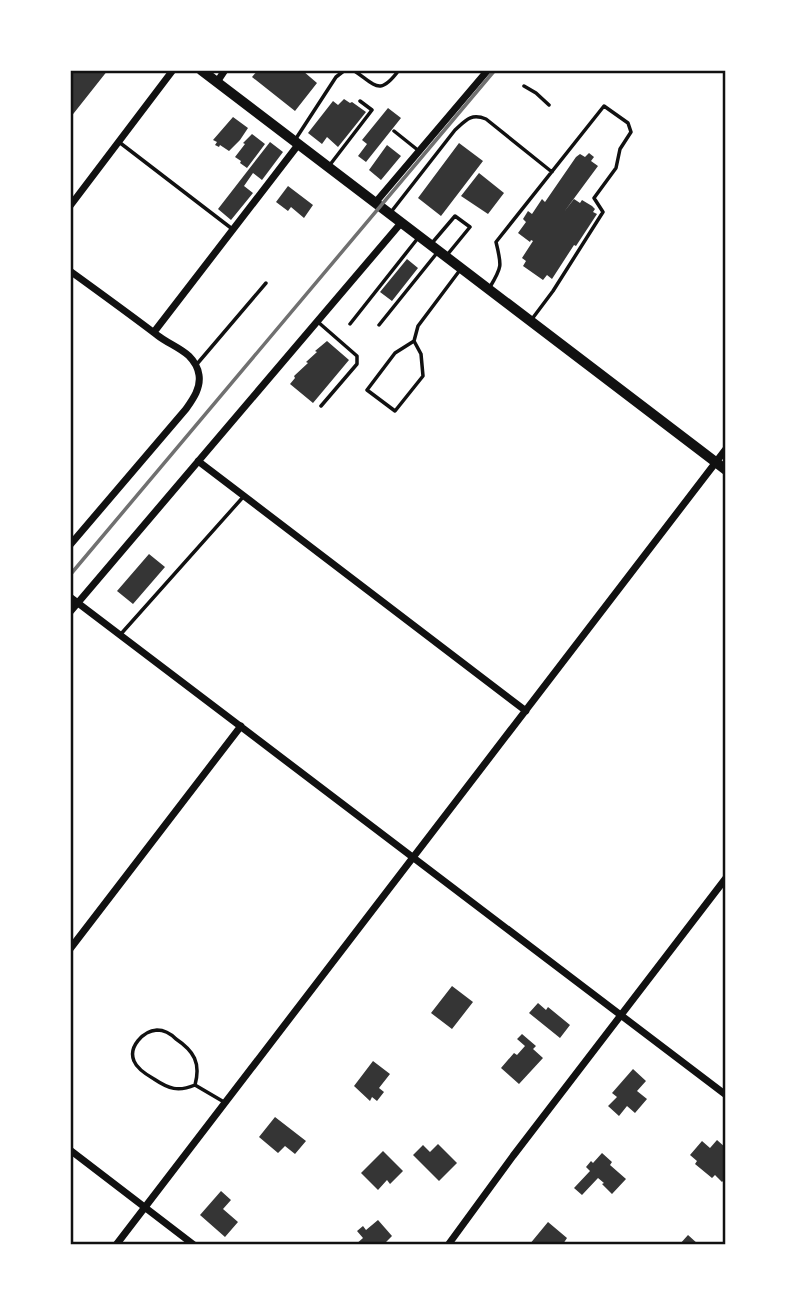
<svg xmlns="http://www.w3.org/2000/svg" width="796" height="1315" viewBox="0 0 796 1315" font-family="'IBM Plex Sans',sans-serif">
	<rect width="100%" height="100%" fill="#fff"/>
	<path fill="#353535" d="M 70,70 L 108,70 L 70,118 Z
		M 258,70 L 304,70 L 303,71 L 317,83 L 295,111 L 252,77 Z
		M 344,99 L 350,103 L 352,102 L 366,112 L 338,147 L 327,137 L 322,144 L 308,133 L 333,101 L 338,105 Z
		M 388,108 L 401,118 L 366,162 L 358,156 L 367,144 L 362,140 Z
		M 233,117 L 248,128 L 240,140 L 229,151 L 220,145 L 219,147 L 215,145 L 217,142 L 213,140 Z
		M 252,134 L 265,144 L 247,168 L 240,163 L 241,161 L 235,157 L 245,144 L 243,143 Z
		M 270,142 L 283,152 L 262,180 L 253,173 L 244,186 L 253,193 L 231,220 L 218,209 Z
		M 459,143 L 483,161 L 441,216 L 418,198 Z
		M 387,145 L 401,156 L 381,180 L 369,170 Z
		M 589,153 L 594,157 L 591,161 L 598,166 L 564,212 L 574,199 L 580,203 L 582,200 L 592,206 L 595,209 L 593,212 L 597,214 L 576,246 L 574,245 L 552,279 L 547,275 L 543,280 L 523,266 L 526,261 L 522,258 L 533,241 L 531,240 L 530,242 L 518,233 L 526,222 L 523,219 L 528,211 L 532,214 L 542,199 L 545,202 L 576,157 L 580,154 L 585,157 Z
		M 479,173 L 504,193 L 488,214 L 461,196 Z
		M 288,186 L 313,205 L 304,218 L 291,207 L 288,211 L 276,202 Z
		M 407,259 L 418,268 L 392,301 L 380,292 Z
		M 327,341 L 349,360 L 313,403 L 290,384 L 295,378 L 294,376 L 308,363 L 306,362 L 317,352 L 315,351 Z
		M 149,554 L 165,567 L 133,604 L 117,591 Z
		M 452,986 L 473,1002 L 452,1029 L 431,1013 Z
		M 538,1003 L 546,1010 L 548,1007 L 570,1025 L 560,1038 L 529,1013 Z
		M 522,1034 L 536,1046 L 533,1049 L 543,1058 L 519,1084 L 501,1068 L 514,1053 L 517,1055 L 525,1046 L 517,1039 Z
		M 373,1061 L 390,1074 L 379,1088 L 384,1092 L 377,1101 L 372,1097 L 370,1101 L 354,1086 Z
		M 633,1069 L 646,1081 L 637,1091 L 647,1099 L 635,1113 L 627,1106 L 619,1116 L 608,1106 L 617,1097 L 612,1093 Z
		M 275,1117 L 306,1141 L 295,1154 L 285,1146 L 278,1153 L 259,1137 Z
		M 717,1140 L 726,1148 L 726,1178 L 722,1182 L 715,1175 L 712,1178 L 695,1164 L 697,1161 L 690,1155 L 702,1141 L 710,1148 Z
		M 438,1144 L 457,1163 L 439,1181 L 413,1155 L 423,1145 L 430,1152 Z
		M 383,1151 L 403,1171 L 390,1184 L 387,1180 L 378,1190 L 361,1173 Z
		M 602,1153 L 612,1162 L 610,1165 L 626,1179 L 612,1194 L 602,1184 L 604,1183 L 598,1178 L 582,1195 L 574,1188 L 590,1171 L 586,1167 L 591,1161 L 593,1163 Z
		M 221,1191 L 231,1200 L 223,1209 L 238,1222 L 225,1237 L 200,1215 Z
		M 378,1220 L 392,1236 L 385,1243 L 387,1245 L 355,1245 L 363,1238 L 357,1231 L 363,1226 L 366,1230 Z
		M 548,1222 L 567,1238 L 563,1244 L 561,1242 L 559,1245 L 529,1245 Z
		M 688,1235 L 698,1244 L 697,1245 L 679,1245 Z"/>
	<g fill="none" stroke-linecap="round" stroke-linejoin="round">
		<path stroke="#111" stroke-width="3.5" d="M 353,70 C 376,85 379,97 399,70
			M 524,86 L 536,93 L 549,105
			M 394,131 L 419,151
			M 295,140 L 336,77 L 345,70
			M 119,142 L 231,228
			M 329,166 L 372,110 L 360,101
			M 391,212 L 455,130 C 466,120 471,113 486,119 L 552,172
			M 432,243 L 455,216 L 470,227 L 447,255
			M 490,287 C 502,267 502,266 496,242 L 604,106 L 628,123 L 631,132 L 620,149 L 616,168 L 594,198 L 603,212 L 553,291 L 532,319
			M 318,322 L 357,356 L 357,364 L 321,406
			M 350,324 L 418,238
			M 379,325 L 437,253
			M 414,341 L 395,353 L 367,390 L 395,411 L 423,376 L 421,354 L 414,341 L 418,326 L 460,270
			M 197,364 L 266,283
			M 120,635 L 244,496
			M 195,1085 C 178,1092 169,1089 154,1079 C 147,1075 137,1069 134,1061 C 128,1047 143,1031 157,1030 C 164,1030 171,1034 176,1039 C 194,1051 201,1063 195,1085 L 224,1102"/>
		<path stroke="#111" stroke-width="7" d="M 217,82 L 225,70
			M 375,203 L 488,70
			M 70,206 L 173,70
			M 70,271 C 99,292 128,313 157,335 C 167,343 179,347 189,356 C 194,361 198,368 199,375 C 201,388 193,399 186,409 L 70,545
			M 154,332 L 298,145
			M 198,461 L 526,711
			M 70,597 L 726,1095
			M 70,612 L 401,223
			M 70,949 L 241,726
			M 70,1150 L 194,1245
			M 116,1245 L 726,449
			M 448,1245 L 513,1156 L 726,878"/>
		<path stroke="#111" stroke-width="10" d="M 201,70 L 726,470"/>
		<path stroke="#707070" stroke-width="3.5" d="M 70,575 L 495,70"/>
	</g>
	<rect width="796" height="1315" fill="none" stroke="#ffffff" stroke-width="144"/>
	<rect x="72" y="72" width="652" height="1171" fill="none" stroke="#111" stroke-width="2.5"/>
</svg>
